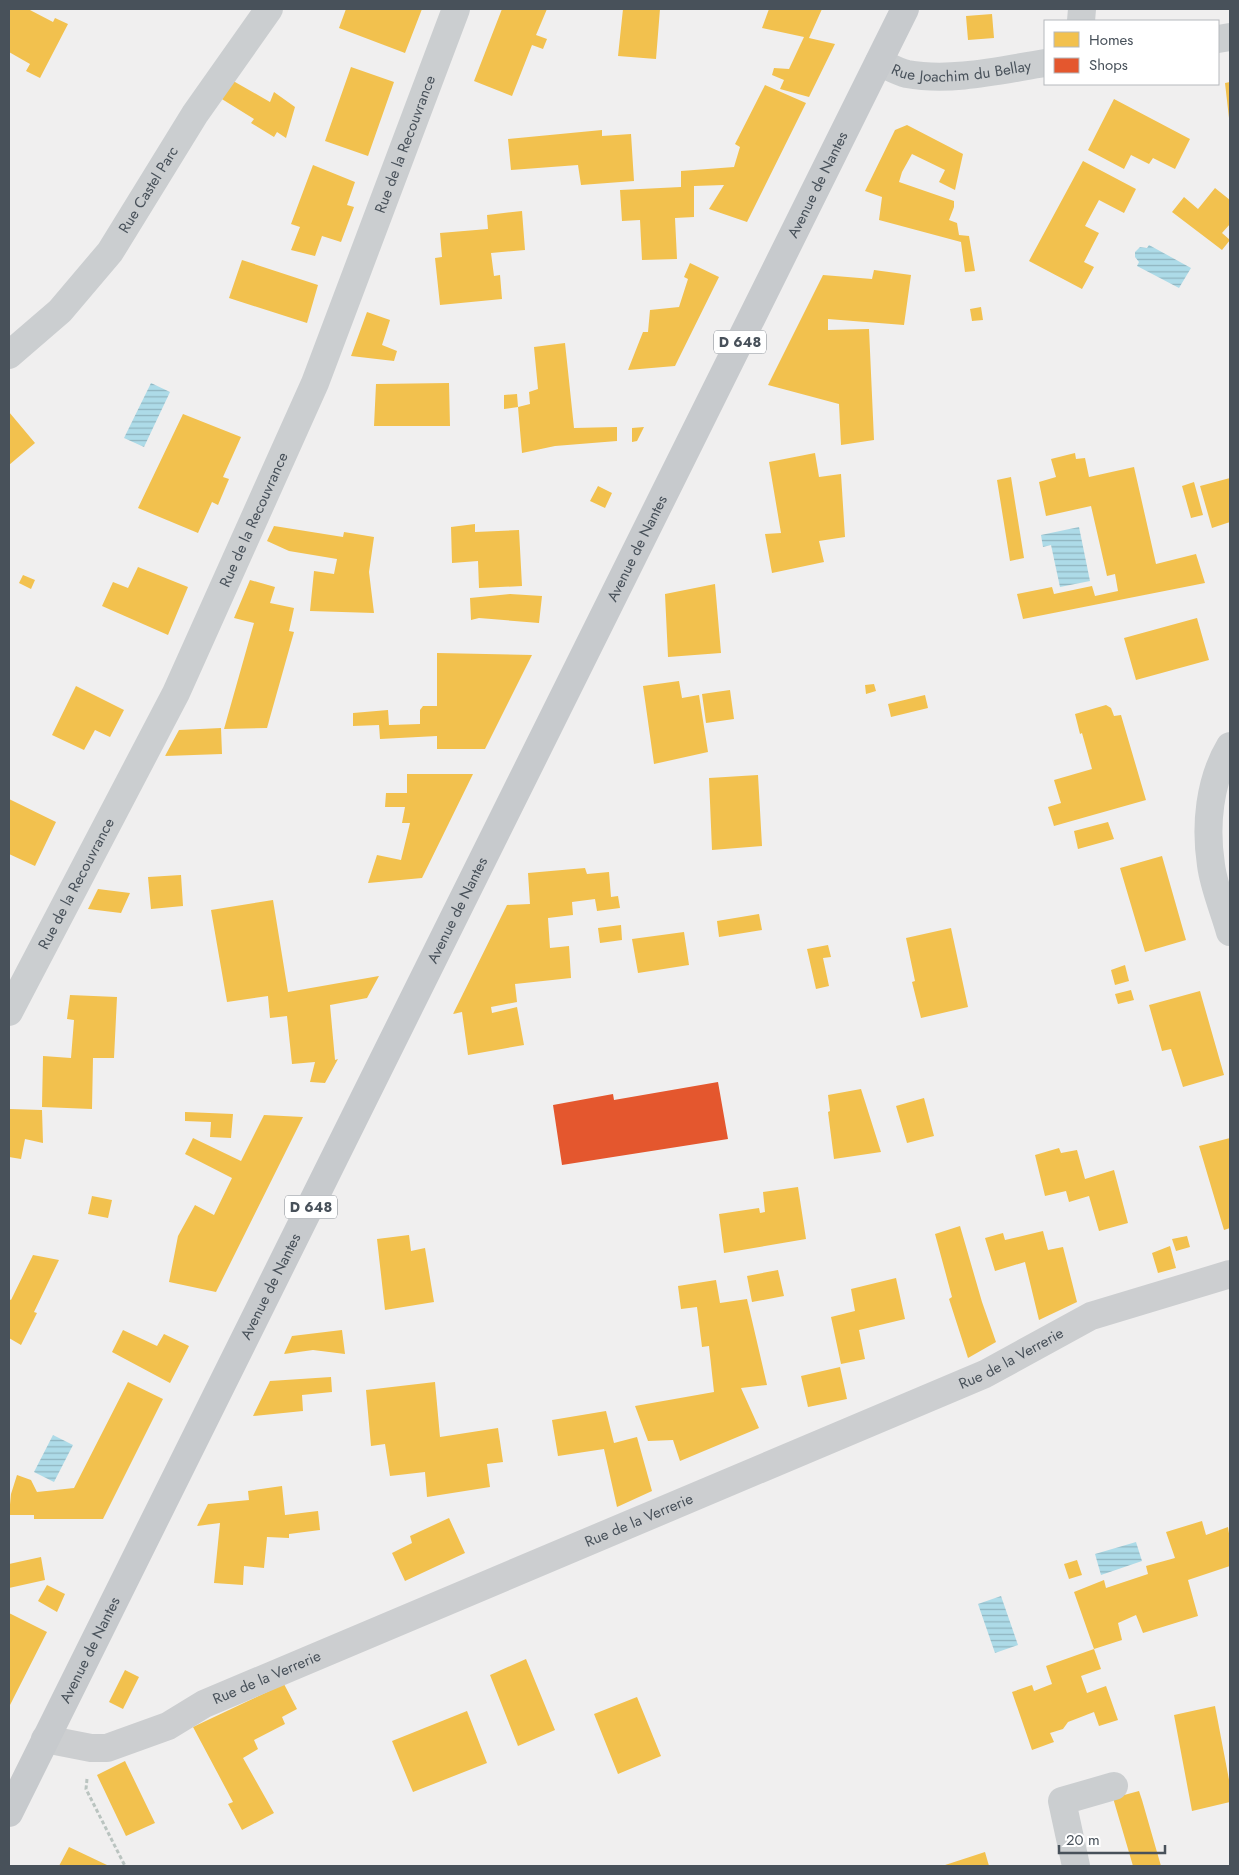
<svg xmlns="http://www.w3.org/2000/svg" width="1239" height="1875" viewBox="0 0 1239 1875" font-family="Jost,sans-serif">
	<defs>
		<pattern id="water-rules" width="6" height="5" patternUnits="userSpaceOnUse" patternTransform="scale(1.25)"><rect width="6" height="5" fill="#addbe8"/><path d="M0 2.5h6" fill="none" stroke="#8fb4bf"/></pattern>
	</defs>
	<rect width="100%" height="100%" fill="#f0efef"/>
	<path fill="url(#water-rules)" d="M 1149,245 L 1191,268 L 1179,288 L 1137,266 L 1139,262 L 1135,257 L 1135,252 L 1140,247 L 1147,248 Z
		M 151,383 L 170,392 L 144,447 L 124,438 Z
		M 1079,527 L 1090,581 L 1060,587 L 1051,545 L 1043,547 L 1041,535 Z
		M 53,1435 L 73,1445 L 54,1482 L 34,1472 Z
		M 1136,1542 L 1142,1561 L 1101,1575 L 1095,1554 Z
		M 1001,1596 L 1018,1645 L 995,1653 L 978,1604 Z"/>
	<path fill="#f2c14e" d="M 9,9 L 28,9 L 53,22 L 55,18 L 68,24 L 40,78 L 26,71 L 30,64 L 9,52 Z
		M 346,9 L 422,9 L 405,53 L 339,28 Z
		M 502,9 L 547,9 L 536,35 L 547,39 L 543,49 L 532,45 L 512,96 L 474,81 Z
		M 623,9 L 660,9 L 656,59 L 618,56 Z
		M 769,9 L 822,9 L 809,38 L 835,44 L 809,97 L 780,89 L 784,80 L 772,75 L 774,68 L 789,69 L 804,37 L 762,28 Z
		M 992,14 L 994,38 L 968,40 L 966,16 Z
		M 351,67 L 394,82 L 368,156 L 325,141 Z
		M 228,78 L 270,102 L 274,92 L 295,107 L 286,138 L 277,132 L 274,137 L 251,123 L 254,119 L 217,96 Z
		M 1230,82 L 1230,118 L 1229,118 L 1225,83 Z
		M 765,85 L 806,103 L 747,222 L 709,209 L 724,185 L 694,186 L 694,217 L 675,218 L 677,259 L 642,260 L 640,220 L 622,221 L 620,190 L 681,187 L 681,171 L 734,167 L 740,147 L 735,144 Z
		M 1114,99 L 1190,139 L 1175,169 L 1153,158 L 1149,164 L 1131,155 L 1124,169 L 1088,150 Z
		M 907,125 L 963,154 L 955,190 L 939,182 L 945,170 L 912,154 L 902,172 L 899,182 L 954,201 L 954,207 L 949,220 L 957,223 L 959,235 L 969,236 L 975,271 L 965,272 L 961,242 L 879,220 L 882,197 L 865,191 L 895,130 Z
		M 602,130 L 602,136 L 631,134 L 634,181 L 581,185 L 578,165 L 511,170 L 508,139 Z
		M 1083,161 L 1136,189 L 1124,213 L 1099,200 L 1085,226 L 1099,233 L 1084,262 L 1094,267 L 1082,289 L 1029,261 Z
		M 313,165 L 355,182 L 347,205 L 354,207 L 341,242 L 322,236 L 315,256 L 291,250 L 300,227 L 291,224 Z
		M 1215,188 L 1230,200 L 1230,224 L 1222,233 L 1230,240 L 1222,250 L 1172,212 L 1184,197 L 1198,209 Z
		M 522,211 L 525,250 L 491,253 L 494,276 L 500,275 L 502,299 L 440,305 L 435,258 L 442,257 L 440,233 L 488,229 L 487,215 Z
		M 242,260 L 318,285 L 307,323 L 229,298 Z
		M 690,263 L 719,277 L 675,366 L 628,370 L 643,332 L 648,332 L 650,310 L 679,307 L 688,279 L 684,277 Z
		M 874,270 L 911,275 L 904,325 L 828,319 L 828,330 L 869,329 L 874,440 L 841,445 L 839,404 L 768,385 L 823,275 L 872,279 Z
		M 981,307 L 983,320 L 972,321 L 970,309 Z
		M 367,312 L 390,320 L 382,345 L 397,351 L 394,361 L 351,356 Z
		M 565,343 L 574,428 L 617,427 L 617,441 L 555,446 L 522,453 L 518,407 L 530,404 L 529,392 L 538,389 L 534,347 Z
		M 449,383 L 450,426 L 374,426 L 376,384 Z
		M 517,394 L 518,407 L 504,409 L 504,395 Z
		M 9,412 L 35,443 L 9,465 Z
		M 183,414 L 241,437 L 223,477 L 229,479 L 218,505 L 212,502 L 198,533 L 138,508 Z
		M 644,427 L 637,441 L 632,442 L 632,428 Z
		M 815,453 L 819,477 L 841,474 L 845,537 L 819,541 L 824,562 L 772,573 L 765,534 L 781,533 L 769,462 Z
		M 1075,453 L 1076,459 L 1085,458 L 1089,477 L 1134,467 L 1156,564 L 1196,554 L 1205,583 L 1023,619 L 1017,594 L 1052,587 L 1054,594 L 1092,586 L 1095,596 L 1118,591 L 1115,574 L 1107,576 L 1091,506 L 1046,516 L 1039,482 L 1056,477 L 1051,459 Z
		M 1011,477 L 1024,558 L 1010,561 L 997,480 Z
		M 1230,478 L 1230,522 L 1212,528 L 1200,486 Z
		M 1194,482 L 1203,515 L 1191,518 L 1182,486 Z
		M 598,486 L 612,493 L 605,508 L 590,501 Z
		M 475,524 L 475,532 L 519,530 L 522,586 L 479,588 L 478,561 L 452,563 L 451,527 Z
		M 274,526 L 343,537 L 344,532 L 374,537 L 369,572 L 374,613 L 310,611 L 314,571 L 334,574 L 337,559 L 289,551 L 267,541 Z
		M 138,567 L 188,587 L 168,635 L 102,606 L 113,582 L 128,588 Z
		M 23,575 L 35,580 L 31,589 L 19,583 Z
		M 250,580 L 275,587 L 270,603 L 294,608 L 289,631 L 294,632 L 267,728 L 224,729 L 254,623 L 234,618 Z
		M 715,584 L 721,653 L 668,657 L 665,594 Z
		M 510,594 L 542,596 L 539,623 L 479,618 L 471,620 L 470,598 Z
		M 1197,618 L 1209,660 L 1136,680 L 1124,638 Z
		M 437,653 L 532,655 L 485,749 L 437,749 L 437,736 L 380,739 L 379,725 L 353,726 L 353,713 L 388,710 L 389,725 L 420,724 L 420,710 L 423,706 L 437,706 Z
		M 679,681 L 682,698 L 699,695 L 708,752 L 654,764 L 643,686 Z
		M 874,684 L 876,691 L 866,694 L 865,685 Z
		M 76,686 L 124,710 L 110,737 L 95,730 L 84,750 L 52,735 Z
		M 730,690 L 734,719 L 706,723 L 702,694 Z
		M 925,695 L 928,708 L 891,717 L 888,704 Z
		M 1106,705 L 1111,708 L 1114,716 L 1121,715 L 1146,800 L 1054,826 L 1048,807 L 1061,803 L 1054,780 L 1092,769 L 1082,733 L 1080,734 L 1075,714 Z
		M 221,728 L 222,754 L 165,756 L 179,730 Z
		M 407,774 L 473,774 L 422,878 L 368,883 L 377,855 L 401,860 L 410,823 L 402,823 L 405,807 L 385,807 L 386,793 L 407,793 Z
		M 758,775 L 762,846 L 712,850 L 709,778 Z
		M 9,799 L 56,822 L 35,866 L 9,854 Z
		M 1108,822 L 1114,839 L 1078,849 L 1074,831 Z
		M 1162,856 L 1186,940 L 1145,952 L 1120,868 Z
		M 585,868 L 587,874 L 609,872 L 611,897 L 618,896 L 620,908 L 597,911 L 595,899 L 572,902 L 573,915 L 548,918 L 550,948 L 569,946 L 571,978 L 515,984 L 517,1002 L 491,1007 L 492,1013 L 517,1007 L 524,1045 L 468,1055 L 462,1012 L 453,1014 L 507,905 L 530,904 L 528,873 Z
		M 181,875 L 183,906 L 151,909 L 148,877 Z
		M 98,889 L 130,893 L 121,913 L 88,909 Z
		M 273,900 L 288,992 L 379,976 L 367,998 L 330,1005 L 335,1060 L 338,1059 L 325,1083 L 310,1082 L 315,1062 L 292,1064 L 287,1016 L 270,1018 L 268,996 L 227,1002 L 211,910 Z
		M 759,914 L 762,930 L 719,937 L 717,921 Z
		M 621,925 L 622,940 L 600,943 L 598,928 Z
		M 951,928 L 968,1007 L 921,1018 L 912,982 L 915,981 L 906,938 Z
		M 684,932 L 689,965 L 638,973 L 632,939 Z
		M 828,945 L 831,957 L 823,958 L 829,986 L 816,989 L 807,949 Z
		M 1125,965 L 1129,981 L 1115,985 L 1111,970 Z
		M 1131,990 L 1134,1000 L 1118,1004 L 1115,994 Z
		M 1200,991 L 1224,1075 L 1183,1087 L 1171,1049 L 1162,1051 L 1149,1005 Z
		M 70,995 L 117,997 L 114,1058 L 93,1058 L 92,1109 L 42,1107 L 43,1056 L 71,1058 L 74,1020 L 67,1019 Z
		M 861,1089 L 881,1152 L 834,1159 L 828,1112 L 830,1111 L 828,1095 Z
		M 924,1098 L 934,1136 L 907,1143 L 896,1106 Z
		M 9,1109 L 42,1110 L 43,1143 L 25,1139 L 21,1159 L 9,1157 Z
		M 185,1112 L 233,1114 L 231,1138 L 210,1137 L 211,1122 L 185,1121 Z
		M 264,1115 L 303,1117 L 216,1292 L 169,1282 L 178,1236 L 195,1205 L 214,1215 L 232,1178 L 185,1154 L 193,1138 L 241,1161 Z
		M 1230,1138 L 1230,1228 L 1224,1230 L 1199,1146 Z
		M 1059,1148 L 1061,1153 L 1077,1150 L 1085,1179 L 1114,1170 L 1128,1223 L 1099,1231 L 1089,1196 L 1069,1202 L 1066,1191 L 1045,1196 L 1035,1155 Z
		M 798,1187 L 806,1239 L 724,1253 L 719,1214 L 759,1208 L 760,1213 L 765,1212 L 763,1192 Z
		M 92,1196 L 112,1200 L 108,1218 L 88,1214 Z
		M 960,1226 L 982,1302 L 996,1342 L 968,1358 L 949,1299 L 952,1297 L 935,1234 Z
		M 1043,1231 L 1048,1250 L 1063,1247 L 1077,1302 L 1039,1320 L 1025,1262 L 995,1271 L 985,1238 L 1003,1233 L 1005,1240 Z
		M 409,1235 L 411,1251 L 425,1248 L 434,1302 L 385,1310 L 377,1239 Z
		M 1187,1236 L 1190,1247 L 1176,1251 L 1172,1239 Z
		M 1170,1246 L 1176,1268 L 1158,1273 L 1152,1253 Z
		M 33,1255 L 59,1260 L 34,1312 L 37,1313 L 21,1345 L 9,1338 L 9,1299 L 11,1300 Z
		M 778,1270 L 784,1296 L 752,1302 L 747,1276 Z
		M 896,1278 L 905,1319 L 859,1330 L 865,1359 L 841,1364 L 831,1317 L 855,1311 L 851,1289 Z
		M 716,1280 L 720,1303 L 747,1299 L 767,1385 L 741,1388 L 759,1428 L 680,1461 L 673,1440 L 648,1441 L 635,1406 L 714,1392 L 709,1346 L 702,1347 L 697,1307 L 681,1309 L 678,1286 Z
		M 123,1330 L 157,1346 L 164,1334 L 189,1346 L 170,1383 L 112,1352 Z
		M 342,1330 L 345,1354 L 313,1350 L 284,1354 L 292,1336 Z
		M 840,1367 L 847,1399 L 808,1407 L 801,1376 Z
		M 331,1377 L 332,1392 L 302,1395 L 303,1411 L 253,1416 L 270,1381 Z
		M 128,1382 L 163,1399 L 103,1519 L 34,1519 L 34,1515 L 9,1515 L 11,1494 L 17,1475 L 31,1480 L 37,1492 L 74,1488 Z
		M 435,1382 L 440,1437 L 498,1428 L 503,1462 L 487,1464 L 490,1487 L 427,1497 L 425,1472 L 390,1476 L 385,1444 L 371,1446 L 366,1390 Z
		M 606,1411 L 614,1443 L 637,1437 L 652,1491 L 617,1507 L 604,1449 L 558,1456 L 552,1420 Z
		M 282,1486 L 285,1515 L 318,1511 L 320,1530 L 289,1534 L 289,1538 L 267,1537 L 264,1568 L 244,1566 L 243,1585 L 214,1583 L 220,1523 L 197,1526 L 208,1504 L 249,1500 L 248,1491 Z
		M 449,1518 L 465,1553 L 405,1581 L 392,1553 L 412,1543 L 410,1536 Z
		M 1202,1521 L 1206,1535 L 1228,1527 L 1230,1540 L 1230,1566 L 1188,1580 L 1198,1616 L 1143,1633 L 1136,1615 L 1118,1623 L 1122,1640 L 1094,1649 L 1074,1592 L 1104,1580 L 1106,1588 L 1148,1574 L 1146,1566 L 1175,1558 L 1166,1532 Z
		M 41,1557 L 45,1580 L 9,1588 L 9,1564 Z
		M 1077,1560 L 1082,1575 L 1069,1579 L 1064,1564 Z
		M 47,1585 L 65,1594 L 57,1612 L 38,1601 Z
		M 9,1613 L 47,1632 L 9,1707 Z
		M 1094,1649 L 1101,1669 L 1081,1676 L 1087,1693 L 1106,1686 L 1118,1720 L 1099,1726 L 1094,1712 L 1068,1722 L 1063,1729 L 1050,1733 L 1054,1742 L 1032,1750 L 1012,1692 L 1032,1685 L 1034,1691 L 1052,1684 L 1046,1666 Z
		M 526,1659 L 555,1730 L 518,1746 L 490,1675 Z
		M 125,1670 L 139,1677 L 123,1709 L 109,1702 Z
		M 284,1684 L 297,1709 L 282,1717 L 285,1724 L 254,1740 L 258,1749 L 243,1758 L 274,1813 L 242,1830 L 228,1804 L 233,1802 L 193,1727 Z
		M 637,1697 L 661,1756 L 618,1774 L 594,1714 Z
		M 1215,1706 L 1230,1785 L 1230,1802 L 1192,1811 L 1174,1715 Z
		M 467,1711 L 487,1763 L 413,1792 L 392,1741 Z
		M 125,1761 L 155,1823 L 126,1836 L 97,1775 Z
		M 1139,1791 L 1142,1800 L 1161,1866 L 1133,1866 L 1113,1798 Z
		M 69,1847 L 107,1865 L 106,1866 L 59,1866 Z
		M 985,1852 L 989,1866 L 942,1866 Z"/>
	<path fill="#e4572e" d="M 718,1082 L 728,1139 L 562,1165 L 553,1105 L 613,1094 L 614,1100 Z"/>
	<g fill="none" stroke-linecap="round" stroke-linejoin="round">
		<path stroke="#bac4c0" stroke-width="3" stroke-dasharray="4 2.5" stroke-linecap="butt" d="M 87,1779 L 86,1789 L 125,1866"/>
		<g stroke="#cbced0" stroke-width="28">
			<path d="M 1081,21 L 1082,9"/>
			<path d="M 1218,39 L 1230,37"/>
			<path id="s1" d="M 879,62 C 888,66 898,72 907,74 C 952,82 1001,70 1045,63"/>
			<path id="s2" d="M 9,355 L 60,311 L 110,252 L 195,114 L 269,9"/>
			<path d="M 1230,746 C 1209,781 1205,826 1211,865 C 1214,888 1224,910 1230,932"/>
			<path id="s3" d="M 9,1012 L 176,693 L 315,383 L 456,9"/>
			<path d="M 1076,1866 L 1062,1801 L 1114,1786"/>
		</g>
		<path stroke="#ccced0" stroke-width="28" id="s4" d="M 45,1739 L 91,1748 L 107,1748 L 168,1726 L 204,1704 L 985,1374 L 1091,1316 L 1230,1274"/>
		<path stroke="#c7cacd" stroke-width="28" id="s5" d="M 9,1813 L 905,9"/>
	</g>
	<g text-anchor="middle" stroke-width="5" stroke-linejoin="round" paint-order="stroke">
		<g fill="#fff" stroke="#7f858c" stroke-width="1">
			<rect x="714" y="330.5" width="52" height="23" rx="4"/>
			<rect x="285" y="1195.5" width="52" height="23" rx="4"/>
		</g>
		<g font-size="14" font-weight="bold" fill="#48515a">
			<text x="740" y="347">D 648</text>
			<text x="311" y="1212">D 648</text>
		</g>
		<g font-size="15" fill="#48515a" stroke="#fff">
			<text dy="5" stroke="none"><textPath href="#s1" startOffset="85">Rue Joachim du Bellay</textPath></text>
			<text dy="5" stroke="none"><textPath href="#s3" startOffset="955">Rue de la Recouvrance</textPath></text>
			<text dy="5" stroke="none"><textPath href="#s5" startOffset="1818">Avenue de Nantes</textPath></text>
			<text dy="5" stroke="none"><textPath href="#s2" startOffset="218">Rue Castel Parc</textPath></text>
			<text dy="5" stroke="none"><textPath href="#s3" startOffset="550">Rue de la Recouvrance</textPath></text>
			<text dy="5" stroke="none"><textPath href="#s5" startOffset="1412">Avenue de Nantes</textPath></text>
			<text dy="5" stroke="none"><textPath href="#s3" startOffset="145">Rue de la Recouvrance</textPath></text>
			<text dy="5" stroke="none"><textPath href="#s5" startOffset="1008">Avenue de Nantes</textPath></text>
			<text dy="5" stroke="none"><textPath href="#s5" startOffset="588">Avenue de Nantes</textPath></text>
			<text dy="5" stroke="none"><textPath href="#s4" startOffset="1048">Rue de la Verrerie</textPath></text>
			<text dy="5" stroke="none"><textPath href="#s4" startOffset="642">Rue de la Verrerie</textPath></text>
			<text dy="5" stroke="none"><textPath href="#s5" startOffset="182">Avenue de Nantes</textPath></text>
			<text dy="5" stroke="none"><textPath href="#s4" startOffset="238">Rue de la Verrerie</textPath></text>
		</g>
	</g>
	<rect width="1239" height="1875" fill="none" stroke="#48515a" stroke-width="20"/>
	<rect x="1044" y="20" width="175" height="65" fill="#ffffff" stroke="#b6b9bd"/>
	<rect x="1054" y="32" width="25" height="15" fill="#f2c14e" stroke="#b6b9bd"/>
	<text x="1089" y="45" font-size="15" fill="#48515a">Homes</text>
	<rect x="1054" y="58" width="25" height="15" fill="#e4572e" stroke="#b6b9bd"/>
	<text x="1089" y="70" font-size="15" fill="#48515a">Shops</text>
	<path d="M1059 1845v8h106v-8" fill="none" stroke="#48515a" stroke-width="2.5"/>
	<text x="1066" y="1845" font-size="15" fill="#48515a" stroke="#ffffff" stroke-width="4" paint-order="stroke">20 m</text>
</svg>
